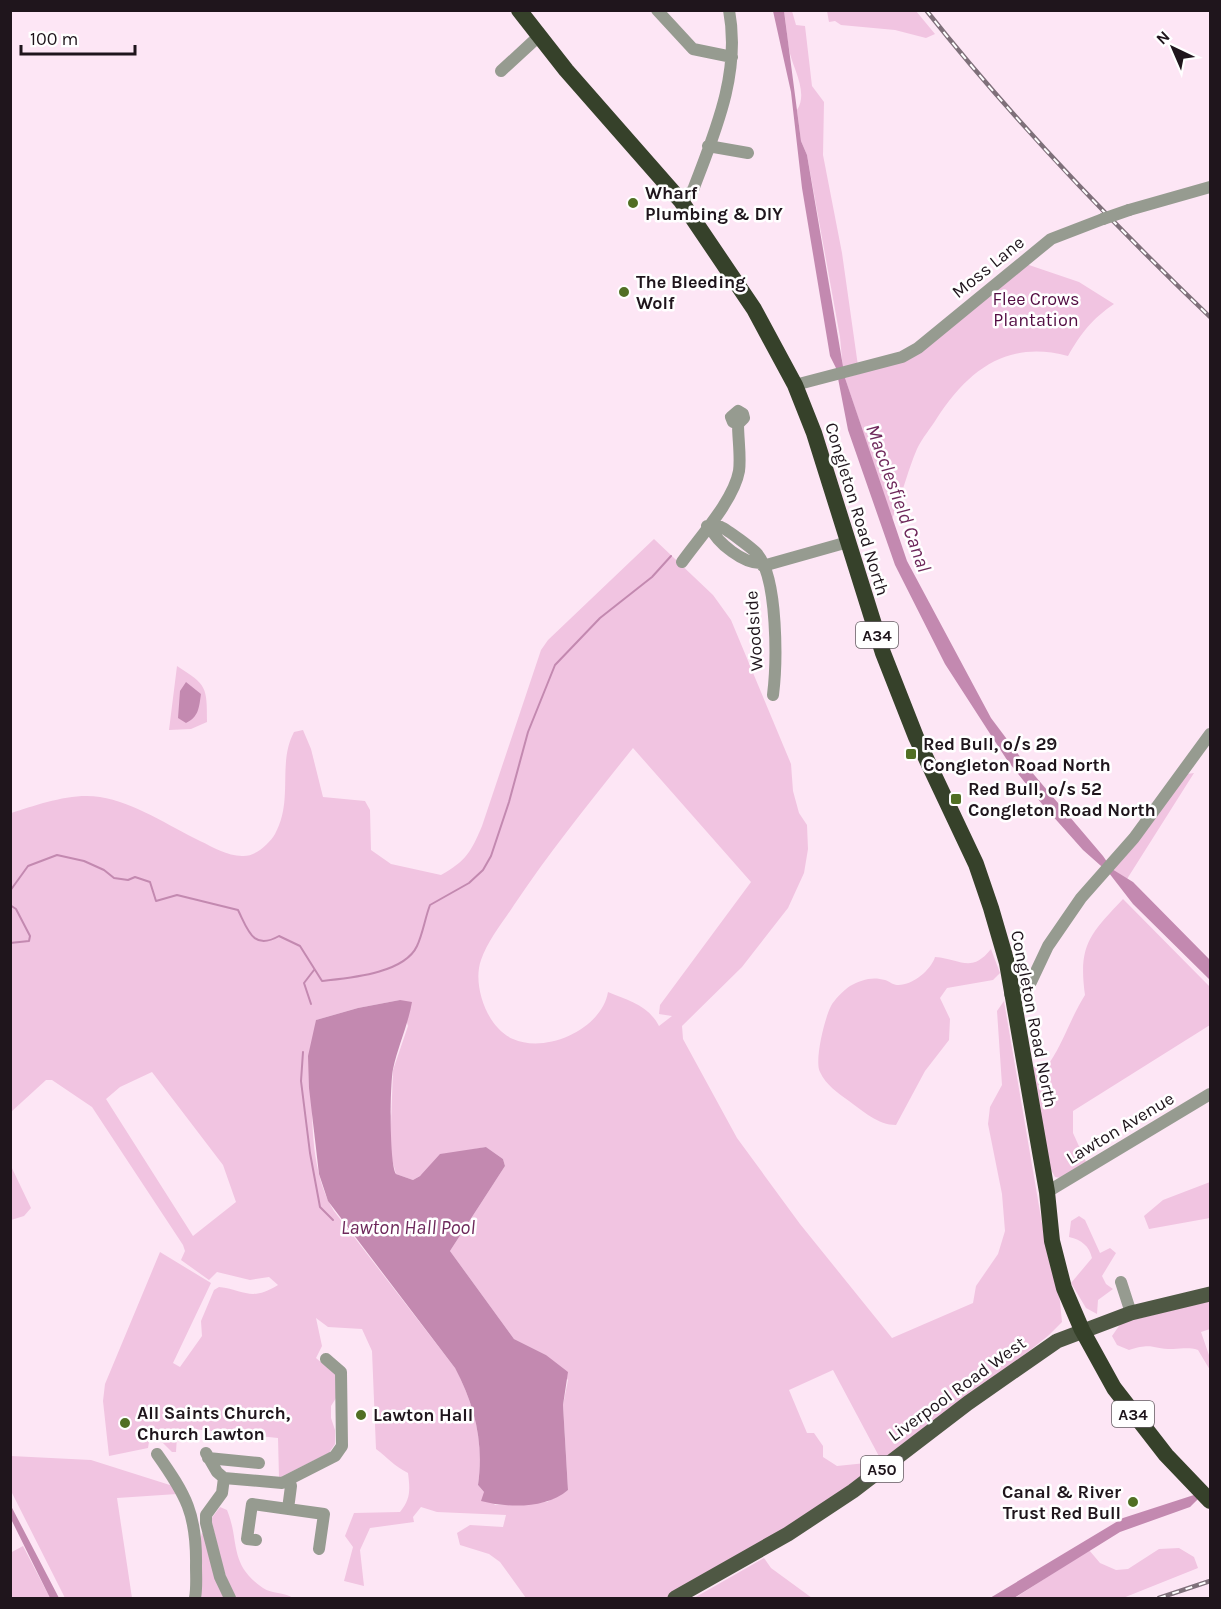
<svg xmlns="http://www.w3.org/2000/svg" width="1221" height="1609" viewBox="0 0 1221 1609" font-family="Karla,sans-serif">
	<rect width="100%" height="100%" fill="#fde6f5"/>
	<path fill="#f1c4e1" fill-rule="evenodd" d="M 784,11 L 792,11 L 796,25 L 805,26 L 812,86 L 824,102 L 823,155 L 842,253 L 858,366 L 843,370 L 840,337 L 807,155 L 801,141 L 797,110 C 809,92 792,67 789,49 C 787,37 786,23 784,11 Z
		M 827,11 L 916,11 L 935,34 L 926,38 L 895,30 L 841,25 L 835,21 L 829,22 Z
		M 1026,264 L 1079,282 L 1114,304 C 1092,319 1081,333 1068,356 C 1008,340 969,369 937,418 C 931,428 922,438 917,449 C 907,472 902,496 892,519 L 845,378 L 882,367 Z
		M 654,539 L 713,595 L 731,620 L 791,764 L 793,791 L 799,813 L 807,825 L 808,849 L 804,873 L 788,908 L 742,967 L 682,1026 L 683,1039 L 737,1138 L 800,1224 L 892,1338 L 973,1303 L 976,1286 L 998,1254 L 1005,1231 L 1002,1194 L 988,1124 L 990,1107 L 1002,1085 L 997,1011 L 1004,1001 L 1047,1253 L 1059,1292 L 1062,1322 L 1049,1335 L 998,1376 L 888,1460 L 881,1460 L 833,1370 L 789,1390 L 807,1433 L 814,1433 L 823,1446 L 823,1457 L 837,1466 L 866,1463 L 872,1465 L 872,1471 L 838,1496 L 667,1598 L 526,1598 L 500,1562 L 489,1554 L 460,1545 L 457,1533 L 470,1525 L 503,1527 L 506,1515 L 437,1512 L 421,1507 L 413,1517 L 414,1522 L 370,1528 L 360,1550 L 364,1586 L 344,1581 L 353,1547 L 345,1536 L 354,1513 L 400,1512 C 411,1499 410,1489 408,1473 C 394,1466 388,1458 376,1449 L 372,1351 L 362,1329 L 328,1327 L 316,1318 L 322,1346 L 316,1358 L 336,1375 L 336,1398 L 331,1406 L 331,1418 L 335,1430 L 335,1444 L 329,1453 L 279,1478 L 278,1438 L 193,1429 L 177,1436 L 176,1452 L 172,1452 L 160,1440 L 149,1442 L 148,1448 L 109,1456 L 103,1401 L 105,1384 L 160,1252 L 211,1283 L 173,1363 L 180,1367 L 202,1336 L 201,1321 L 214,1290 L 219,1287 C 245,1290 251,1302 278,1285 L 269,1277 L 250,1280 L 217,1272 L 209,1280 L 181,1260 L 185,1251 L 183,1245 L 92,1107 L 52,1080 L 46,1080 L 11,1112 L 11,813 C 36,805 72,792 100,797 C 134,802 169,826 200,841 C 213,847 227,856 242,856 C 255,857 269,844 275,834 C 294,800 277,764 294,732 L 303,730 L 311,749 L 323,797 L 365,801 L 370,810 L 371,850 L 391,864 L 441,875 C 466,861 471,852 482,826 L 541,650 L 548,640 ZM 633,748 L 751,882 L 660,1005 L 659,1014 L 672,1016 L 659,1026 C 648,1005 629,1001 608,992 C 602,1029 546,1054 513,1039 C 487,1028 472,985 481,960 C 488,940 503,922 514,905 C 551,850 592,799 633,748 ZM 400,1000 L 408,1026 L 393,1070 L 390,1152 L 396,1174 L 413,1180 L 459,1152 L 486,1147 L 503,1159 L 505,1166 L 450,1251 L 514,1339 L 546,1355 L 568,1380 L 563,1405 L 568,1490 L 547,1502 L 495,1505 L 478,1485 C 484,1443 475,1406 455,1368 L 334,1211 C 303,1162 313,1077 316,1020 L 358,1008 ZM 152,1072 L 223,1165 L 236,1202 L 193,1236 L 106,1099 L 120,1087 Z
		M 177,666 C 207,685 207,687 207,722 L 191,729 L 169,730 Z
		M 1194,773 L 1127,879 L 1112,869 L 1187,774 Z
		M 1123,899 L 1210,987 L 1210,1025 L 1073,1111 L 1073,1133 L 1087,1164 L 1060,1178 L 1055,1177 L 1049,1166 L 1033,1067 L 1050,1062 C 1064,1041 1071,1017 1085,995 C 1078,945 1090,934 1123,899 Z
		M 991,949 L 1000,973 L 993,980 L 947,988 L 940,998 L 950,1019 L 949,1040 L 925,1071 L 896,1125 C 878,1125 863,1111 849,1101 C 838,1093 826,1085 820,1072 C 814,1061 825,1017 831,1006 C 834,1000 844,990 850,986 C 861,980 872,976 885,980 C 889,981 893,985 897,985 C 912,986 931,970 935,957 C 961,959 971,974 991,949 Z
		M 10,1164 L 31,1208 L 24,1216 L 11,1220 Z
		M 1210,1182 L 1210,1218 L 1149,1229 L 1144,1216 L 1163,1200 Z
		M 1079,1216 L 1085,1220 L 1100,1253 L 1110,1248 L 1116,1253 L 1102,1276 L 1106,1284 L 1113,1289 L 1098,1300 L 1097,1314 L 1086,1308 L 1071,1283 L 1092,1258 C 1089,1246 1082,1240 1069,1237 L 1071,1221 Z
		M 1210,1301 L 1210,1329 L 1201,1332 L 1210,1358 L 1210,1370 L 1198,1350 C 1188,1347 1182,1349 1173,1349 C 1152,1349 1153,1342 1129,1350 L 1117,1345 L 1112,1336 L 1121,1323 Z
		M 11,1456 L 91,1460 L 173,1486 L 177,1494 L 117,1498 L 132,1598 L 65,1598 L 11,1491 Z
		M 220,1507 L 227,1510 C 240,1541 228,1564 263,1588 C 272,1594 284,1592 293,1598 L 234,1597 L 223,1568 L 211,1519 Z
		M 202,1533 L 205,1533 L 225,1598 L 200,1598 L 199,1543 Z
		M 23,1546 L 50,1598 L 11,1598 L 10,1553 Z
		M 1179,1548 L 1194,1557 L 1198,1568 L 1123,1598 L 1015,1598 L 1089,1550 L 1100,1563 L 1116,1570 L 1128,1569 L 1159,1549 Z
		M 764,1558 L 771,1568 L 812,1598 L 694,1598 Z"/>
	<path fill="#c389b0" d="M 773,11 L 784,11 L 801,141 L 807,155 L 845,378 L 907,561 L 991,718 L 1030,770 L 1103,856 L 1112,869 L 1133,882 L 1210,960 L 1210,980 L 1133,904 L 1109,873 L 1083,850 L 1042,804 L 1007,760 L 945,664 L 895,565 L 848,430 L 836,368 L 830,356 L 802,188 L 791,92 Z
		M 186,682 L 201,694 C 199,707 199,717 186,723 L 178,718 L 180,691 Z
		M 400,1000 L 412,1002 C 408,1025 398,1046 393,1069 C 390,1084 389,1163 396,1174 L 413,1180 L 420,1176 L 440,1154 L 486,1147 L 503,1159 L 505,1166 L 450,1251 L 514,1339 L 546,1355 L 568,1372 L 563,1405 L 568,1490 C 546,1509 508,1508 481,1501 L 484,1492 L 478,1485 C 484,1443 475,1406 455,1368 L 328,1201 L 319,1174 L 309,1088 L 308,1056 L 316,1020 L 358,1008 Z
		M 1197,1494 L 1200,1497 L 1190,1507 L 1120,1532 L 1014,1598 L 990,1598 L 1123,1518 Z
		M 10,1504 L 59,1598 L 50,1598 L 11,1519 Z"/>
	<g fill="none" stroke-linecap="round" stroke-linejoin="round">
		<path stroke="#c389b0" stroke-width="2" d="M 10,891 L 28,866 L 57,855 L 84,861 L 104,870 L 114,878 L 128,880 L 135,877 L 150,882 L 156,901 L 177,895 L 238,910 C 248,930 253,951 279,936 L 300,946 L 322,981 C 348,978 404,974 417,946 C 423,933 425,918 430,905 L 469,883 L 483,870 L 491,856 L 509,802 L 528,732 L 555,665 L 600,618 L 652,577 L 671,556
			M 10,905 L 16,909 L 30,936 L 29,941 L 10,943
			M 311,1004 L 304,983 L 314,970
			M 303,1052 L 301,1081 L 310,1153 L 320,1207 L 333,1220"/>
		<path stroke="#969b90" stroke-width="12" d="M 657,10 L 693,49 L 732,57
			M 501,71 L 539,36
			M 708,146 L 748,153
			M 681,201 L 693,190 C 715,132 741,73 729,10
			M 1129,210 L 1210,187
			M 795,385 L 902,357 L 918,348 L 1051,239 L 1103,219
			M 707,526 C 712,528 716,526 721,527 C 726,529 755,550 758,555 C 778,580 777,663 773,695
			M 711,528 C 717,543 744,564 761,563
			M 682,562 C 699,538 734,500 739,471 C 741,457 738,439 738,424 L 744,418 L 743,414 L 738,411 L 731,417 L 733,422 L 738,424
			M 763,566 L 848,542
			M 1010,994 L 1024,988 L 1031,982 L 1048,946 L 1081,898 L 1134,838 L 1210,734
			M 1047,1192 L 1210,1094
			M 1121,1282 L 1131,1313
			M 206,1453 L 217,1472 L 224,1478 L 282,1483 L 335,1456 L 342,1446 L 341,1372 L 326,1359
			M 157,1454 C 186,1495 197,1514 196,1566 C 196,1576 197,1588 195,1598
			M 208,1458 L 259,1463
			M 224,1478 L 222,1493 L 206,1515 L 206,1523 L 220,1577 L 230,1598
			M 288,1509 L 291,1486 L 289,1480
			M 256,1540 L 247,1539 L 252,1504 L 324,1514 L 319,1549"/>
		<path stroke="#4f5844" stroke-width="15" d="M 675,1598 L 788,1534 L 853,1491 L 968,1403 L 1057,1341 L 1131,1313 L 1210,1294"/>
		<path stroke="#36412a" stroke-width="16" d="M 519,10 L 566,70 L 681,201 L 754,309 L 795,385 L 814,433 L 883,653 L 916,737 L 976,864 L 991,908 L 1007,963 L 1047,1192 L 1052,1241 L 1064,1288 L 1082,1330 L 1114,1388 L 1166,1455 L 1210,1501"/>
		<defs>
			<path id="rail" d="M 926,10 C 1013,120 1110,221 1210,317
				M 1159,1598 L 1210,1581"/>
		</defs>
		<use href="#rail" stroke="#7f707a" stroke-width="4.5"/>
		<use href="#rail" stroke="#fff" stroke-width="2" stroke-dasharray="7" stroke-linecap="butt"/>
		<path stroke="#969b90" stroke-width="12" d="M 1103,219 L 1129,210"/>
	</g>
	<g fill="#516f24" stroke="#fff" stroke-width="2">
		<circle cx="633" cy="203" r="6"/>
		<circle cx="624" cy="292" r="6"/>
		<rect x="905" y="748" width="12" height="12" rx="3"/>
		<rect x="950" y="793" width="12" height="12" rx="3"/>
		<circle cx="361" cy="1415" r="6"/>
		<circle cx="125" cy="1423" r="6"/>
		<circle cx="1133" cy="1502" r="6"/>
	</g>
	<g text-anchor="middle" stroke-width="5" stroke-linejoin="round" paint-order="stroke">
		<g fill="#fff" stroke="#625b60" stroke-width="1.5">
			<rect x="856" y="622" width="42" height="26" rx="4.5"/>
			<rect x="1112" y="1401" width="42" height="26" rx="4.5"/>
			<rect x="861" y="1456" width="42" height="26" rx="4.5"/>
		</g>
		<g font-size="16" font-weight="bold" fill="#1f151c">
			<text x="877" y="641">A34</text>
			<text x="1133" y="1420">A34</text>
			<text x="882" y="1475">A50</text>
		</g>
		<g font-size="18" font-weight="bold" fill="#1f151c" stroke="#fff" text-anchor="start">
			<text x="645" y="199">Wharf<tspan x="645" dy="21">Plumbing &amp; DIY</tspan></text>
			<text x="636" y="288">The Bleeding<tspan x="636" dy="21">Wolf</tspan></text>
			<text x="923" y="750">Red Bull, o/s 29<tspan x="923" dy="21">Congleton Road North</tspan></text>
			<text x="968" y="795">Red Bull, o/s 52<tspan x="968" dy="21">Congleton Road North</tspan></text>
			<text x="137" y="1419">All Saints Church,<tspan x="137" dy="21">Church Lawton</tspan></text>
			<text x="373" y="1421">Lawton Hall</text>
			<text x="1121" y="1498" text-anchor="end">Canal &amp; River<tspan x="1121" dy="21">Trust Red Bull</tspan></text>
		</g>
		<g font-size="18" fill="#1f151c" stroke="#fff">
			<text transform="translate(988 267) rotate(-39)" y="6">Moss Lane</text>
			<text transform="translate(857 509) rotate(73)" y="6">Congleton Road North</text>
			<text transform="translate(754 631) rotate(-94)" y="6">Woodside</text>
			<text transform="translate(1034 1019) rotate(79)" y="6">Congleton Road North</text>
			<text transform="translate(1120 1128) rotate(-31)" y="6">Lawton Avenue</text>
			<text transform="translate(957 1389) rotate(-36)" y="6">Liverpool Road West</text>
		</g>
		<g font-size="18" fill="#530d43" stroke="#fff">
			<text x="1036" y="305">Flee Crows<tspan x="1036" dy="21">Plantation</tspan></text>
		</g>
		<g font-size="20" font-style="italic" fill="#6e285b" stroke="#fff">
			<text transform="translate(899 498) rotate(70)" y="7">Macclesfield Canal</text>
			<text x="408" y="1234">Lawton Hall Pool</text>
		</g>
	</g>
	<rect width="1221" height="1609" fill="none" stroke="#1f151c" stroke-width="24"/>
	<g transform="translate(1173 48) rotate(316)" stroke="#ffffff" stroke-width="4.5" paint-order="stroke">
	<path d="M0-4.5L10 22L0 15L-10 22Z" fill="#1f151c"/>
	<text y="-9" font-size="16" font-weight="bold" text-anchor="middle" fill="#1f151c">N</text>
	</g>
	<path d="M21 45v9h114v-9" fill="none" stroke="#1f151c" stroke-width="3"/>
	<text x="30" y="45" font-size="18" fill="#1f151c" stroke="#ffffff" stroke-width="4.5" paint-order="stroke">100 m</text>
</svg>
